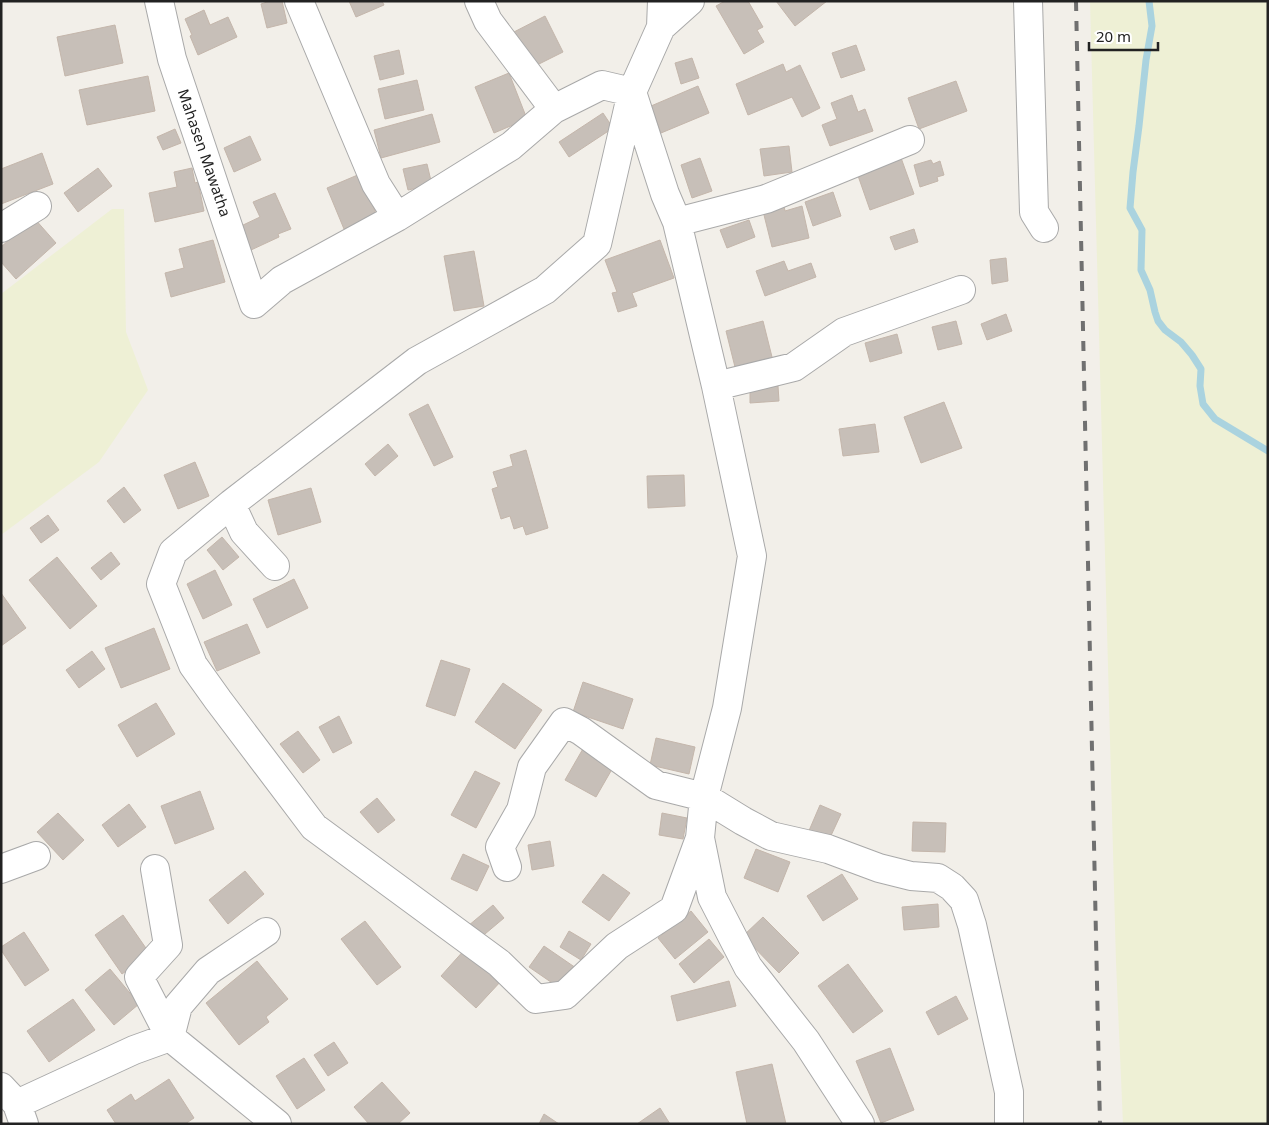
<svg xmlns="http://www.w3.org/2000/svg" width="1269" height="1125" viewBox="0 0 1269 1125" font-family="'Noto Sans',sans-serif">
	<rect width="100%" height="100%" fill="#f2efe9"/>
	<path fill="#eef0d5" d="M 1090,1 L 1268,1 L 1268,1124 L 1123,1124 L 1116,962 Z
		M 112,209 L 124,209 L 126,332 L 148,390 L 99,462 L 1,535 L 1,294 Z"/>
	<g fill="none" stroke-linecap="round" stroke-linejoin="round">
		<path stroke="#aad3df" stroke-width="7" d="M 1149,1 L 1152,26 L 1146,60 L 1139,126 L 1133,172 L 1130,208 L 1142,230 L 1141,270 L 1150,290 L 1155,312 L 1158,321 L 1165,330 L 1181,342 L 1192,355 L 1201,369 L 1200,386 L 1203,404 L 1215,419 L 1268,451"/>
	</g>
	<path fill="#c7bfb8" stroke="#c4b6ab" d="M 270,1 L 282,1 L 287,23 L 267,28 L 261,4 Z
		M 349,1 L 382,1 L 384,5 L 356,17 Z
		M 725,1 L 748,1 L 763,27 L 757,30 L 764,42 L 744,54 L 716,6 Z
		M 776,1 L 827,1 L 795,26 Z
		M 204,10 L 210,25 L 228,17 L 237,37 L 198,55 L 190,36 L 192,35 L 185,19 Z
		M 545,16 L 563,52 L 529,69 L 512,33 Z
		M 115,25 L 123,63 L 65,76 L 57,37 Z
		M 856,45 L 865,70 L 841,78 L 832,53 Z
		M 399,50 L 404,74 L 380,80 L 374,56 Z
		M 692,58 L 699,78 L 681,84 L 675,63 Z
		M 783,64 L 786,72 L 800,65 L 820,108 L 802,117 L 792,97 L 748,115 L 736,84 Z
		M 509,73 L 527,119 L 494,133 L 475,87 Z
		M 148,76 L 155,111 L 87,125 L 79,90 Z
		M 417,80 L 424,110 L 385,119 L 378,89 Z
		M 956,81 L 967,111 L 919,129 L 908,98 Z
		M 698,86 L 709,113 L 661,133 L 651,106 Z
		M 852,95 L 858,112 L 865,109 L 873,131 L 830,146 L 822,125 L 837,119 L 831,103 Z
		M 603,113 L 613,128 L 569,157 L 559,142 Z
		M 432,114 L 440,142 L 381,158 L 374,130 Z
		M 175,129 L 181,143 L 163,150 L 157,137 Z
		M 250,136 L 261,160 L 234,172 L 224,148 Z
		M 789,146 L 792,172 L 764,176 L 760,149 Z
		M 42,153 L 53,184 L 1,204 L 1,169 Z
		M 900,155 L 914,194 L 870,210 L 856,170 Z
		M 700,158 L 712,191 L 692,198 L 681,165 Z
		M 931,160 L 933,164 L 940,161 L 944,175 L 937,177 L 938,181 L 920,187 L 914,165 Z
		M 427,164 L 432,185 L 408,190 L 403,169 Z
		M 98,168 L 112,186 L 78,212 L 64,193 Z
		M 192,168 L 195,183 L 198,182 L 204,211 L 155,222 L 149,193 L 177,187 L 174,172 Z
		M 360,174 L 377,216 L 344,229 L 327,188 Z
		M 833,192 L 841,216 L 813,226 L 805,202 Z
		M 275,193 L 291,229 L 278,234 L 279,237 L 251,250 L 241,226 L 260,217 L 253,202 Z
		M 784,206 L 785,211 L 802,206 L 809,238 L 772,247 L 763,211 Z
		M 34,218 L 56,243 L 16,279 L 1,262 L 1,247 Z
		M 749,220 L 755,237 L 727,248 L 720,230 Z
		M 914,229 L 918,242 L 895,250 L 890,237 Z
		M 213,240 L 225,282 L 171,297 L 165,273 L 184,268 L 179,249 Z
		M 660,240 L 674,278 L 632,293 L 637,306 L 618,312 L 612,293 L 617,292 L 605,260 Z
		M 474,251 L 484,306 L 454,311 L 444,256 Z
		M 1006,258 L 1008,281 L 992,284 L 990,260 Z
		M 784,261 L 788,271 L 811,263 L 816,277 L 765,296 L 756,271 Z
		M 1006,314 L 1012,331 L 987,340 L 981,324 Z
		M 763,321 L 773,361 L 736,371 L 726,331 Z
		M 956,321 L 962,344 L 938,350 L 932,327 Z
		M 897,334 L 902,353 L 870,362 L 865,343 Z
		M 778,386 L 779,401 L 750,403 L 750,388 Z
		M 944,402 L 962,448 L 921,463 L 904,417 Z
		M 428,404 L 453,457 L 434,466 L 409,414 Z
		M 875,424 L 879,452 L 843,456 L 839,429 Z
		M 388,444 L 398,456 L 375,476 L 365,464 Z
		M 526,450 L 548,528 L 526,535 L 523,526 L 514,529 L 510,516 L 501,519 L 492,489 L 498,487 L 493,472 L 513,466 L 510,455 Z
		M 195,462 L 209,496 L 178,509 L 164,475 Z
		M 684,475 L 685,506 L 648,508 L 647,476 Z
		M 124,487 L 141,510 L 124,523 L 107,501 Z
		M 311,488 L 321,522 L 278,535 L 268,500 Z
		M 48,515 L 59,530 L 41,543 L 30,528 Z
		M 222,537 L 239,557 L 223,570 L 207,550 Z
		M 111,552 L 120,564 L 101,580 L 91,568 Z
		M 57,557 L 97,606 L 70,629 L 29,580 Z
		M 215,570 L 232,605 L 203,619 L 187,584 Z
		M 294,579 L 308,608 L 267,628 L 253,599 Z
		M 1,593 L 26,628 L 1,646 Z
		M 247,624 L 260,653 L 217,671 L 204,642 Z
		M 154,628 L 170,669 L 121,688 L 105,648 Z
		M 92,651 L 105,669 L 79,688 L 66,670 Z
		M 441,660 L 470,669 L 455,716 L 426,706 Z
		M 583,682 L 633,699 L 623,729 L 573,712 Z
		M 503,683 L 542,710 L 515,749 L 475,722 Z
		M 156,703 L 175,734 L 137,757 L 118,725 Z
		M 339,716 L 352,743 L 333,753 L 319,727 Z
		M 298,731 L 320,760 L 303,773 L 280,744 Z
		M 656,738 L 695,747 L 689,774 L 650,765 Z
		M 584,747 L 615,764 L 596,797 L 565,780 Z
		M 475,771 L 500,783 L 476,828 L 451,815 Z
		M 200,791 L 214,829 L 175,844 L 161,806 Z
		M 377,798 L 395,820 L 378,833 L 360,812 Z
		M 129,804 L 146,827 L 118,847 L 102,825 Z
		M 820,805 L 841,814 L 828,842 L 808,833 Z
		M 58,813 L 84,840 L 63,860 L 37,832 Z
		M 662,813 L 687,818 L 683,839 L 659,835 Z
		M 913,822 L 946,823 L 945,852 L 912,851 Z
		M 550,841 L 554,866 L 532,870 L 528,845 Z
		M 756,849 L 790,862 L 778,892 L 744,878 Z
		M 463,854 L 489,866 L 477,891 L 451,879 Z
		M 245,871 L 264,894 L 228,924 L 209,900 Z
		M 603,874 L 630,893 L 609,921 L 582,902 Z
		M 842,874 L 858,899 L 823,921 L 807,896 Z
		M 938,904 L 939,927 L 904,930 L 902,907 Z
		M 493,905 L 504,918 L 479,939 L 468,926 Z
		M 691,911 L 708,932 L 675,959 L 658,938 Z
		M 123,915 L 150,954 L 122,974 L 95,935 Z
		M 763,917 L 799,953 L 779,973 L 743,936 Z
		M 365,921 L 401,967 L 377,985 L 341,939 Z
		M 569,931 L 591,944 L 581,960 L 560,947 Z
		M 24,932 L 49,970 L 25,986 L 1,950 L 1,947 Z
		M 709,939 L 724,957 L 694,983 L 679,964 Z
		M 544,946 L 576,968 L 561,989 L 529,967 Z
		M 466,948 L 502,980 L 476,1008 L 441,976 Z
		M 257,961 L 288,999 L 266,1017 L 269,1022 L 239,1045 L 206,1003 Z
		M 848,964 L 883,1011 L 853,1033 L 818,986 Z
		M 110,969 L 139,1004 L 114,1025 L 85,990 Z
		M 729,981 L 736,1006 L 677,1021 L 671,996 Z
		M 956,996 L 968,1019 L 938,1035 L 926,1012 Z
		M 73,999 L 95,1030 L 49,1062 L 27,1031 Z
		M 334,1042 L 348,1063 L 328,1076 L 314,1055 Z
		M 890,1048 L 914,1110 L 881,1123 L 856,1061 Z
		M 304,1058 L 325,1090 L 297,1109 L 276,1076 Z
		M 772,1064 L 786,1124 L 747,1124 L 736,1072 Z
		M 169,1079 L 194,1118 L 185,1124 L 116,1124 L 107,1110 L 131,1094 L 135,1101 Z
		M 382,1082 L 410,1113 L 398,1124 L 369,1124 L 354,1107 Z
		M 660,1108 L 670,1124 L 637,1124 Z
		M 544,1114 L 559,1124 L 539,1124 Z"/>
	<g fill="none" stroke-linecap="round" stroke-linejoin="round">
		<defs>
			<path id="minor" d="M 159,1 L 172,59 L 254,304 L 282,280 L 397,217 L 511,146 L 554,109 L 602,85 L 632,92 L 597,244 L 545,290 L 417,361 L 231,504 L 173,552 L 161,584 L 193,665 L 218,700 L 314,827 L 499,963 L 536,999 L 565,995 L 617,946 L 674,909 L 700,838 L 704,797 L 727,708 L 752,556 L 716,386 L 677,222 L 665,194 L 632,92 L 661,27 L 662,1
				M 299,1 L 376,184 L 397,217
				M 479,1 L 488,21 L 554,109
				M 1028,1 L 1034,212 L 1044,228
				M 661,27 L 690,1
				M 677,222 L 766,199 L 910,140
				M 1,228 L 37,206
				M 716,386 L 794,367 L 844,332 L 961,290
				M 231,504 L 244,532 L 275,566
				M 700,838 L 712,897 L 748,967 L 806,1041 L 860,1124
				M 507,867 L 500,847 L 521,810 L 532,767 L 564,722 L 581,731 L 656,785 L 704,797 L 743,821 L 771,836 L 828,849 L 879,868 L 911,876 L 938,878 L 952,887 L 964,900 L 972,925 L 1009,1092 L 1009,1124
				M 1,869 L 36,856
				M 155,869 L 168,945 L 139,977 L 170,1037 L 277,1124
				M 1,1087 L 17,1104 L 24,1124
				M 17,1104 L 134,1050 L 170,1037 L 178,1006 L 208,971 L 266,932"/>
		</defs>
		<use href="#minor" stroke="#a9a9a9" stroke-width="30"/>
		<use href="#minor" stroke="#fff" stroke-width="28"/>
		<path stroke="#707070" stroke-width="4" stroke-dasharray="10 10" stroke-linecap="butt" d="M 1076,1 L 1100,1124"/>
	</g>
	<g text-anchor="middle" stroke-width="4" stroke-linejoin="round" paint-order="stroke">
		<g font-size="15" fill="#222" stroke="#fff">
			<text transform="translate(204 153) rotate(71)" y="5">Mahasen Mawatha</text>
		</g>
	</g>
	<rect width="1269" height="1125" fill="none" stroke="#222222" stroke-width="5"/>
	<path d="M1089 42v8h69v-8" fill="none" stroke="#222222" stroke-width="2.5"/>
	<text x="1096" y="42" font-size="15" fill="#222222" stroke="#ffffff" stroke-width="4" paint-order="stroke">20 m</text>
</svg>
